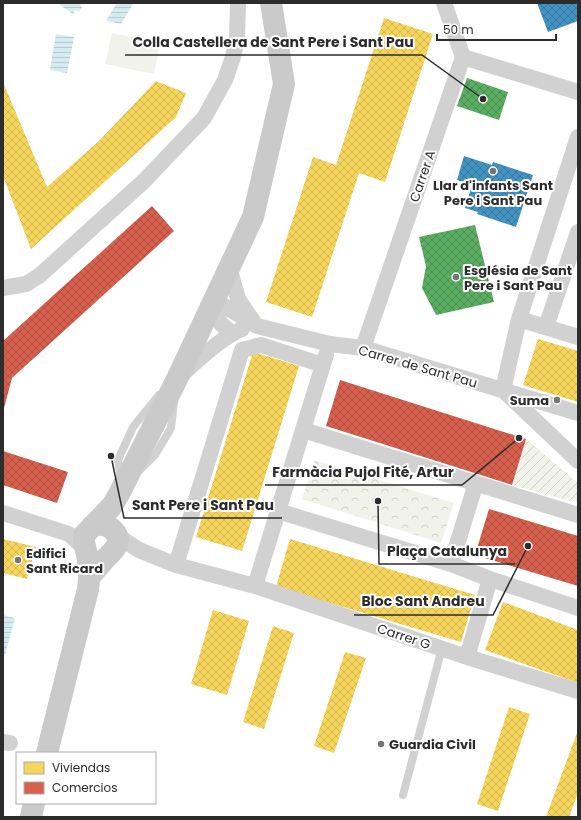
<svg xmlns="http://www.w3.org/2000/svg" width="581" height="820" viewBox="0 0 581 820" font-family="Poppins,sans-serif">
	<defs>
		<pattern id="forest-crowns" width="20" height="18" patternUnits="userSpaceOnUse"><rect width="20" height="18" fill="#f1f3ea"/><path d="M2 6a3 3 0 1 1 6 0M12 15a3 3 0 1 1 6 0" fill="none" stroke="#cfd0c9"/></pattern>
		<pattern id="garden-furrows" width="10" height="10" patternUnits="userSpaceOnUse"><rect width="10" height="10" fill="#f1f3ea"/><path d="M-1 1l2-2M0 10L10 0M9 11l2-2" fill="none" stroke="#cfd0c9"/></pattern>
		<pattern id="water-rules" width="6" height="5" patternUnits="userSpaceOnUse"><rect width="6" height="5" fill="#d5ebf1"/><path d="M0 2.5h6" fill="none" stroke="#b7cacf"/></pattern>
		<pattern id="homes-cross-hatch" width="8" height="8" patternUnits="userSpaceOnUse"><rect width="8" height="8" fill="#f6d55c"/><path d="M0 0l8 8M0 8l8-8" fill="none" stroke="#d3b750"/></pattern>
		<pattern id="shops-cross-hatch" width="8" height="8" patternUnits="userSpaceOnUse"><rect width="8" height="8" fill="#d6604d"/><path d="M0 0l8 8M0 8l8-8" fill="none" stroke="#ae4f40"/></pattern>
		<pattern id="schools-cross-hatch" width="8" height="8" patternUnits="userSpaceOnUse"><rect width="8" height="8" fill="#4393c3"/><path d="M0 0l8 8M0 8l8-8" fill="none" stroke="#38789f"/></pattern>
		<pattern id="public-cross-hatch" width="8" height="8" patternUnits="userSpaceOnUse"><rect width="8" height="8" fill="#5aae61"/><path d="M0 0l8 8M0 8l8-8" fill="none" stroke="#4b8e50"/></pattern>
	</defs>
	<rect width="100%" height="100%" fill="#fff"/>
	<path fill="#f1f3ea" d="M 112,33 L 160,43 L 154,74 L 105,64 Z"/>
	<path fill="url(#forest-crowns)" d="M 315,460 L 454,503 L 441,543 L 302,499 Z"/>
	<path fill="url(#garden-furrows)" d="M 526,439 L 578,483 L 578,503 L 512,485 Z"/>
	<path fill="url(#water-rules)" d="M 57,3 L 80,3 L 82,8 L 79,11 L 75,10 L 73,14 Z
		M 117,3 L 133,4 L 121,24 L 106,21 Z
		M 56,34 L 74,37 L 67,73 L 50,70 Z
		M 3,615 L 15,618 L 5,655 L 3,655 Z"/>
	<path fill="url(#homes-cross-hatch)" d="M 384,18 L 433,34 L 385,182 L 359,173 L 312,317 L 266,302 L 313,157 L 336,165 Z
		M 156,81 L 186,93 L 176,117 L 31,249 L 3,176 L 3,82 L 47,187 L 99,141 Z
		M 538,339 L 578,351 L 578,402 L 523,385 Z
		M 253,352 L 299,366 L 242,551 L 196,537 Z
		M 3,539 L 36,547 L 27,579 L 3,573 Z
		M 290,539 L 475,595 L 461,642 L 276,587 Z
		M 503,602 L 578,630 L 578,683 L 485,650 Z
		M 213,610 L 249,621 L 227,695 L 191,684 Z
		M 273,626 L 294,633 L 264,729 L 243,722 Z
		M 345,652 L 366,658 L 334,753 L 314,746 Z
		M 509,707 L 530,714 L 498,811 L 477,804 Z
		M 578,730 L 578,793 L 569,817 L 546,817 Z"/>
	<path fill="url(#shops-cross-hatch)" d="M 152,206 L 174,231 L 12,378 L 3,412 L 3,341 Z
		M 340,380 L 526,439 L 512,485 L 326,426 Z
		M 3,451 L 68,472 L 57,503 L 3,485 Z
		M 489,509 L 578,536 L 578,586 L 475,555 Z"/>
	<path fill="url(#schools-cross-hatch)" d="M 537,3 L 578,3 L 578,21 L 548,32 Z
		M 464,156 L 492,165 L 493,162 L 533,175 L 516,227 L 477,214 L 478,212 L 465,208 L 472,185 L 457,180 Z"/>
	<path fill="url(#public-cross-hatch)" d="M 467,78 L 508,92 L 499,120 L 457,106 Z
		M 475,225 L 494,302 L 436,315 L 422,288 L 426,266 L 419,237 Z"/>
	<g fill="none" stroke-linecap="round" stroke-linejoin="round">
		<path stroke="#d1d1d1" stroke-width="8" d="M 140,470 L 155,455 L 171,428 L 174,402
			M 121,478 L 118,460 L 133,427 L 159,395
			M 403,795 L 442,648"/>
		<path stroke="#d1d1d1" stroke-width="16" d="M 463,57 L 578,92
			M 229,267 L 238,299 L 253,321
			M 3,288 L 26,284 L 39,276 L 144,181 L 204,118 L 225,80 L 233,57 L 237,38 L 238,3
			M 519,319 L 578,137
			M 546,327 L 578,232
			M 233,333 C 217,323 217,319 213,302 L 221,304 L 257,326 L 330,344 L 363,348 L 578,413
			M 578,337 L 519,319 L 503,390 L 578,461
			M 363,348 L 463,57 L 444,3
			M 181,375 C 200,359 219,339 242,329
			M 303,430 L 578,515
			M 278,511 L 451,564 L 490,579 L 578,608
			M 3,513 L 69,534 L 84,548
			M 116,535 L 139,550 L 176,565 L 255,586 L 467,657 L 578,691
			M 451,564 L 476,483
			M 176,565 L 242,350 L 261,345 L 323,365
			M 255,586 L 326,355
			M 467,657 L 490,579
			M 3,742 L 10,743"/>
		<path stroke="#cacaca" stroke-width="22" d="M 90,576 C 95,571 100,565 105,559 C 113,551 125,542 113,530 C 107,524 99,524 92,526
			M 47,753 L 88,589 C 90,577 89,566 87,554 C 85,547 83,543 84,535 L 112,506 L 119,494 L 177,379 L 253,217 L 284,84 L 271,3
			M 31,817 L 34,803"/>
	</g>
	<g fill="#767676" stroke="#fff" stroke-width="1.5">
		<circle cx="493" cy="171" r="4"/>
		<circle cx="456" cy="277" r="4"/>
		<circle cx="557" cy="400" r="4"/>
		<circle cx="18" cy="560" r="4"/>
		<circle cx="381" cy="744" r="4"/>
	</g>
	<g text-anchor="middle" stroke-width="4" stroke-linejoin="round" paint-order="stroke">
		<g font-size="13" fill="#2c2c2c" stroke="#fff">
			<text transform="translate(422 176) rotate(-71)" y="5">Carrer A</text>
			<text transform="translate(418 366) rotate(16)" y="5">Carrer de Sant Pau</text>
			<text transform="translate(404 636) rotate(18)" y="5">Carrer G</text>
		</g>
		<g font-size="13" font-weight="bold" fill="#2c2c2c" stroke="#fff" text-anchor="start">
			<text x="493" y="190" text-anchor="middle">Llar d'infants Sant<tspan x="493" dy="15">Pere i Sant Pau</tspan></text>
			<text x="464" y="275">Església de Sant<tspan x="464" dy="15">Pere i Sant Pau</tspan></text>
			<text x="549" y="405" text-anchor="end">Suma</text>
			<text x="26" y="558">Edifici<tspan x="26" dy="15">Sant Ricard</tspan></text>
			<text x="389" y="749">Guardia Civil</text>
		</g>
	</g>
	<path fill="none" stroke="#2c2c2c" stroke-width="1.5" d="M483 99L422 55H125M519 438L462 485H265M111 456L124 518H282M378 501L379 564H515M528 546L493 615H354"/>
	<g fill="#2c2c2c" stroke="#fff" stroke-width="1.5">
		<circle cx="483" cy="99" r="4"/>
		<circle cx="519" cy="438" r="4"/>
		<circle cx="111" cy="456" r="4"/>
		<circle cx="378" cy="501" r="4"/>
		<circle cx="528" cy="546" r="4"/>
	</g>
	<g font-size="14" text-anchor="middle" font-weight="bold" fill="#2c2c2c" stroke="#fff" stroke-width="4" stroke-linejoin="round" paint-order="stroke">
		<text x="273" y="47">Colla Castellera de Sant Pere i Sant Pau</text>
		<text x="363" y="477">Farmàcia Pujol Fité, Artur</text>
		<text x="203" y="510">Sant Pere i Sant Pau</text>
		<text x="447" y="556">Plaça Catalunya</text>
		<text x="423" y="606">Bloc Sant Andreu</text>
	</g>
	<rect width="581" height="820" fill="none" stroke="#2c2c2c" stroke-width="8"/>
	<rect x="16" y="752" width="140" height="52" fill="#ffffff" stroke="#ababab"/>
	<rect x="24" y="762" width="20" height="12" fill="#f6d55c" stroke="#ababab"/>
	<text x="52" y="772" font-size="12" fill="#2c2c2c">Viviendas</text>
	<rect x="24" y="782" width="20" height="12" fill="#d6604d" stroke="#ababab"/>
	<text x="52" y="792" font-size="12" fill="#2c2c2c">Comercios</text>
	<path d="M437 34v6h119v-6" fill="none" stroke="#2c2c2c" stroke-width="2"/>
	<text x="443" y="34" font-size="12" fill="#2c2c2c" stroke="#ffffff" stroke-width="3" paint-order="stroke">50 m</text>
</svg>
